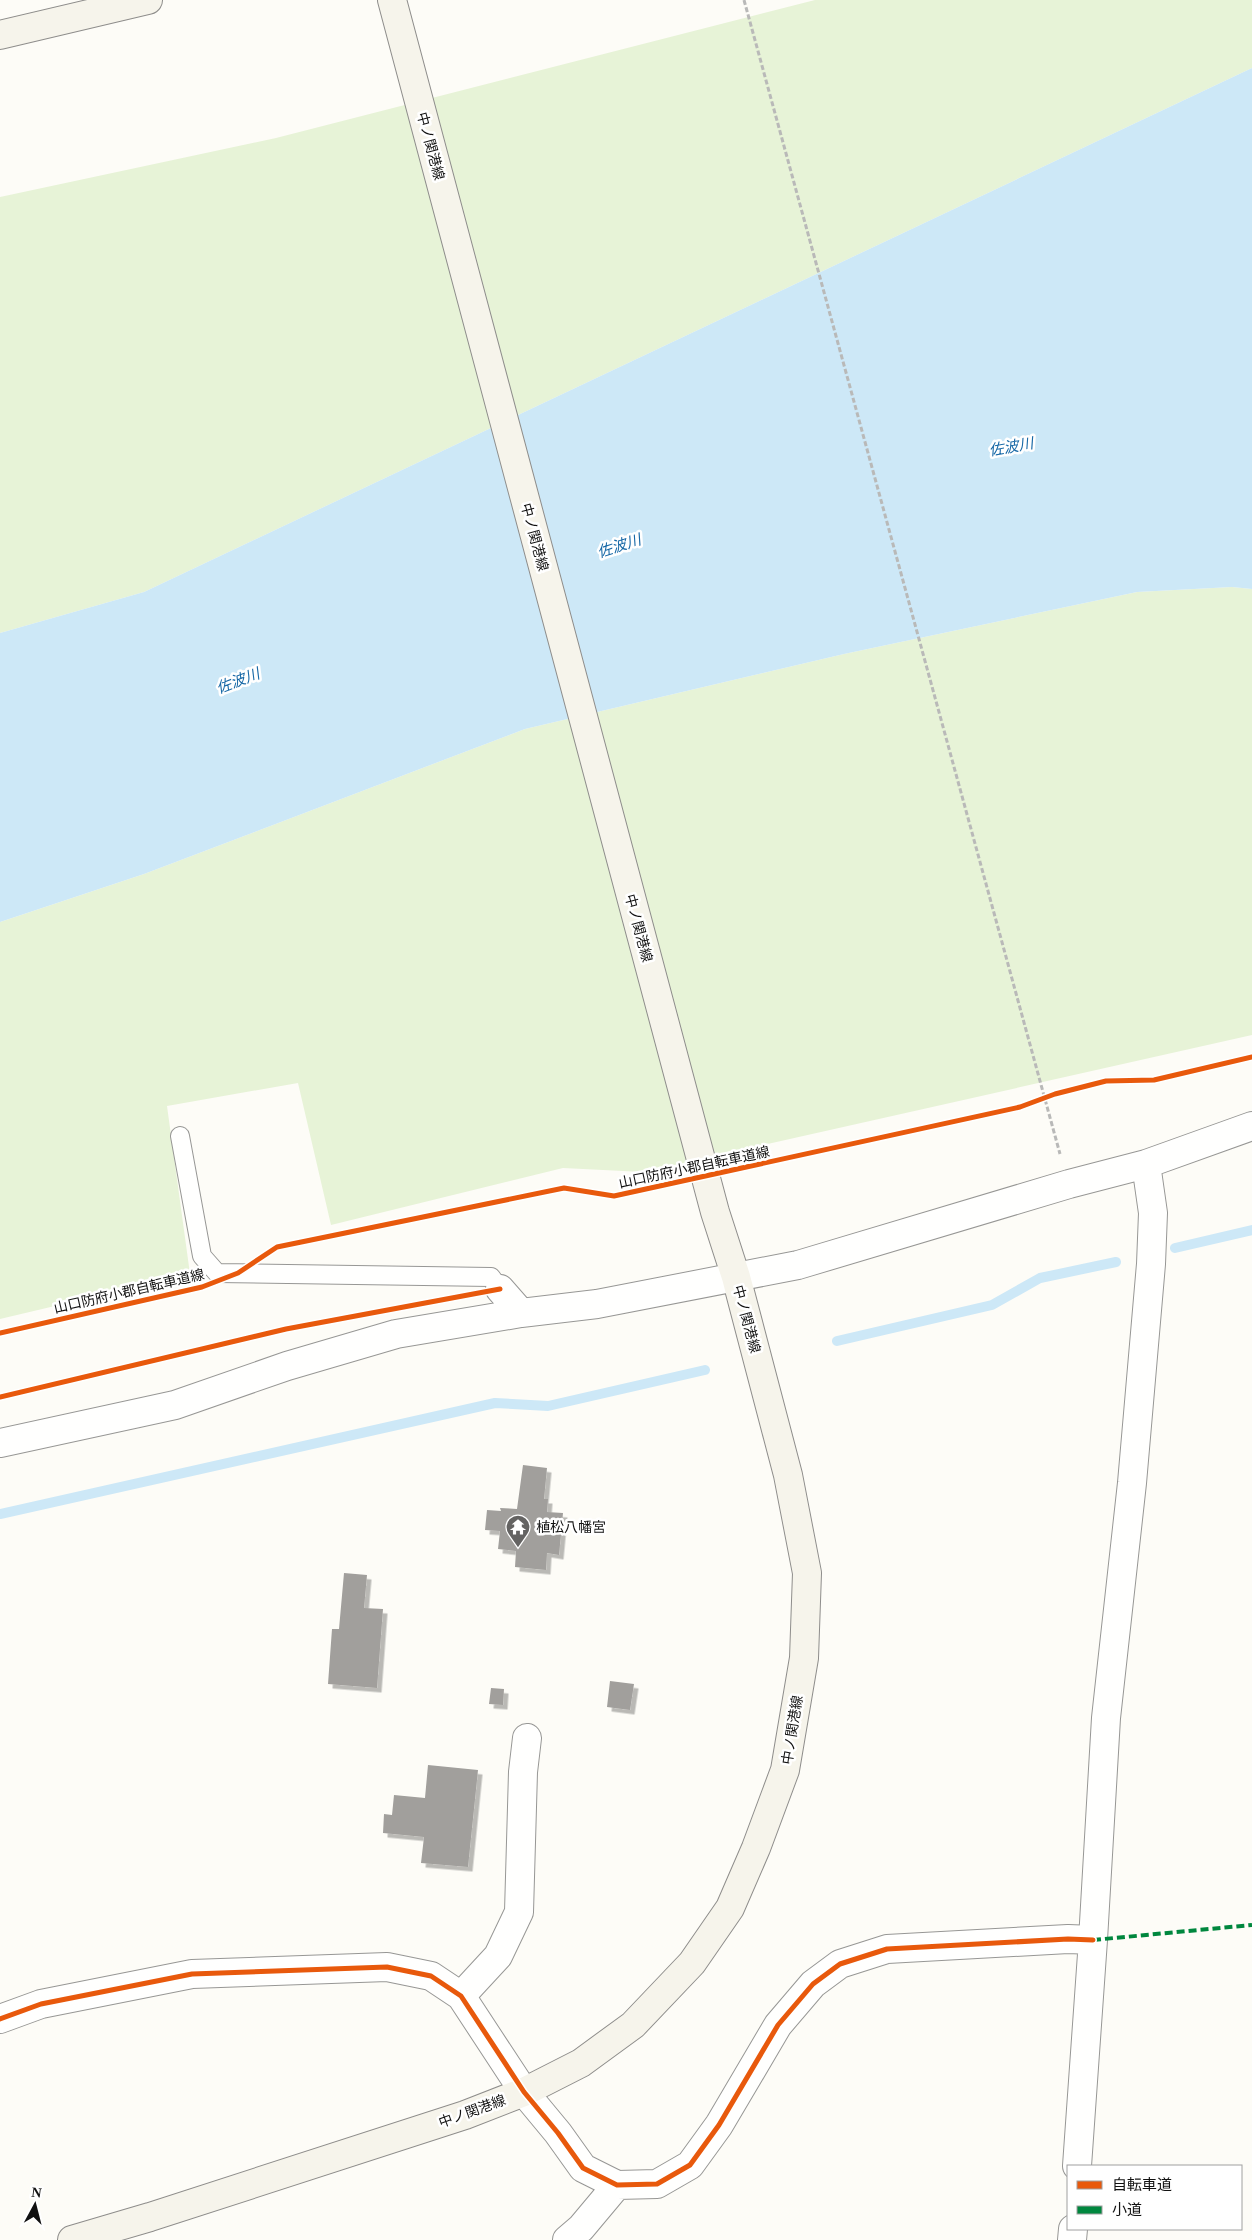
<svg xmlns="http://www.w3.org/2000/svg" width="1252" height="2240" viewBox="0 0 1252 2240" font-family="'Times New Roman','Noto Sans JP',serif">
	<defs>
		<filter id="shadow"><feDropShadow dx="4.5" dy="4.5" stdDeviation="0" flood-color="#0004"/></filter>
	</defs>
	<rect width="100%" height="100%" fill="#fdfcf7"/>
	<path fill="#e7f3d7" d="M 815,0 L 1252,0 L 1252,68 L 144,592 L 0,633 L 0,197 L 276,138 Z
		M 1232,587 L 1252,589 L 1252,1035 L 643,1172 L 563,1168 L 331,1225 L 298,1083 L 167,1106 L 190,1274 L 0,1319 L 0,922 L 144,874 L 525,729 L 844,654 L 1137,592 Z"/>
	<path fill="#cde8f7" d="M 1252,68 L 1252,589 L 1232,587 L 1137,592 L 844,654 L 525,729 L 144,874 L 0,922 L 0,633 L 144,592 Z"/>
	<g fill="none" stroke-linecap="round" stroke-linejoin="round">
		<path stroke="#cde8f7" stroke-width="10" d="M 1175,1248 L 1252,1230
			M 837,1341 L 992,1305 L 1040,1278 L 1116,1262
			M 0,1514 L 495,1403 L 548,1406 L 705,1370"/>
	</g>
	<path fill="#a19f9c" filter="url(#shadow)" d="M 523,1465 L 547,1468 L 544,1499 L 548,1499 L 547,1512 L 563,1513 L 559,1555 L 547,1553 L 546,1570 L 515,1567 L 516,1551 L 498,1549 L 500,1531 L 485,1530 L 487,1510 L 501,1511 L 500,1508 L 517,1509 Z
		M 344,1573 L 367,1575 L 364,1608 L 383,1609 L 377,1688 L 328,1684 L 332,1629 L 339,1629 Z
		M 610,1681 L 634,1684 L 630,1710 L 607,1707 Z
		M 491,1688 L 504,1689 L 503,1705 L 489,1704 Z
		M 428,1765 L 478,1770 L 468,1867 L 421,1863 L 424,1837 L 383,1833 L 384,1814 L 392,1815 L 394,1795 L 425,1798 Z"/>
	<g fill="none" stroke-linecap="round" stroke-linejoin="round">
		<defs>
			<path id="lane" d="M 180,1136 L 202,1256 L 217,1273 L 491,1277 L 500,1289"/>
			<path id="street" d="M 500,1289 L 521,1313
				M 0,1443 L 175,1405 L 287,1366 L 396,1334 L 521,1313 L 597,1304 L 798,1265 L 1069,1184 L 1146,1164 L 1252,1126
				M 461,1996 L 498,1956 L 519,1912 L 523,1772 L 527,1738
				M 0,2019 L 41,2004 L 192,1974 L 387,1967 L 431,1976 L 461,1996 L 524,2092 L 558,2133 L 583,2168 L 617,2185 L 657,2184 L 690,2165 L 719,2125 L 778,2025 L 813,1984 L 840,1964 L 887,1949 L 1068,1939 L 1093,1940
				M 1077,2166 L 1093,1940 L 1106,1718 L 1132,1483 L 1151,1264 L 1153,1213 L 1146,1164
				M 567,2240 L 581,2228 L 617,2185
				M 1072,2240 L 1073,2229"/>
			<path id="secondary" d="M 0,35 L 148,0
				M 72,2240 L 150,2217 L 465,2115 L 524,2092 L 581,2063 L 633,2025 L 692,1963 L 730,1908 L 756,1848 L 785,1770 L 804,1658 L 807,1573 L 788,1475 L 736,1277 L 715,1212 L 392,0"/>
		</defs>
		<use href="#lane" stroke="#979795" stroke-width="20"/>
		<use href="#street" stroke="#979795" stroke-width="30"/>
		<use href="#secondary" stroke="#8e8d8b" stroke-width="30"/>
		<path stroke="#b9b9b8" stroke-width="3" stroke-dasharray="5 2.5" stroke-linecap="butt" d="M 744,0 L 1060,1154"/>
		<use href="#lane" stroke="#fffffe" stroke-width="18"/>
		<use href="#street" stroke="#fffffe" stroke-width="28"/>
		<use href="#secondary" stroke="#f6f4eb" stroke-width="28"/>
		<path stroke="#00873e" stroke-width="4" stroke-dasharray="8 4" stroke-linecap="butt" d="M 1093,1940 L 1252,1925"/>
		<defs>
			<path id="cycleway" d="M 0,1333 L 202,1287 L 238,1273 L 277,1247 L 564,1188 L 614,1196 L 1020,1107 L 1055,1094 L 1106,1081 L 1154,1080 L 1252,1057
				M 0,1397 L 286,1329 L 500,1289
				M 0,2019 L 41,2004 L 192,1974 L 387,1967 L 431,1976 L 461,1996 L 524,2092 L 558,2133 L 583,2168 L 617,2185 L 657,2184 L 690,2165 L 719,2125 L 778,2025 L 813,1984 L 840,1964 L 887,1949 L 1068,1939 L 1093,1940"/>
		</defs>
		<use href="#cycleway" stroke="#fff" stroke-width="8"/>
		<use href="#cycleway" stroke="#e8590c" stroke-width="5"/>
	</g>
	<defs>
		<symbol id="temple-pin" viewBox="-11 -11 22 30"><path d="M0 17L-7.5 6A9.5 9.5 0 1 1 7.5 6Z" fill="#646362" stroke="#fff"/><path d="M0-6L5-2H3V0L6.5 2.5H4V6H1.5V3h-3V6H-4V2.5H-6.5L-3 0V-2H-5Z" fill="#fff"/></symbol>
	</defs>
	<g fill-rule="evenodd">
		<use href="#temple-pin" x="504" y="1513" width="28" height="38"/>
	</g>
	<g text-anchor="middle" stroke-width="5" stroke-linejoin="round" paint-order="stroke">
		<g font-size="14" fill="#111" stroke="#fff">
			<text transform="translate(431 146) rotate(75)" y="5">中ノ関港線</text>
			<text transform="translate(535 537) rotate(75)" y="5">中ノ関港線</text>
			<text transform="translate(639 928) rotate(75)" y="5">中ノ関港線</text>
			<text transform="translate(694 1167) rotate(-12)" y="5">山口防府小郡自転車道線</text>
			<text transform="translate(129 1291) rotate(-13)" y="5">山口防府小郡自転車道線</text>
			<text transform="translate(747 1319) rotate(75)" y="5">中ノ関港線</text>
			<text transform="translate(792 1730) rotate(-81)" y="5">中ノ関港線</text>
			<text transform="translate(472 2111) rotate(-20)" y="5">中ノ関港線</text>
		</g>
		<g font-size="14" fill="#111" stroke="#fff" text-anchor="start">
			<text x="536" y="1532">植松八幡宮</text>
		</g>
		<g font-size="15" font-style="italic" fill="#1768a6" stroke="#fff">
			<text transform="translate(1011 447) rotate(-10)" y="5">佐波川</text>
			<text transform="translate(619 546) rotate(-18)" y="5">佐波川</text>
			<text transform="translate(238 681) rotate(-21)" y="5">佐波川</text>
		</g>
	</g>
	<rect x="1067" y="2165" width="175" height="65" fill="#ffffff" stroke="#a0a0a0"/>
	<rect x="1077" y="2181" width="25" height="8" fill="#e8590c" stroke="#a0a0a0"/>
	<text x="1112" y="2190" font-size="15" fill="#111111">自転車道</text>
	<rect x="1077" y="2206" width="25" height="8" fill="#00873e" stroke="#a0a0a0"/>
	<text x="1112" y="2215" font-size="15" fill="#111111">小道</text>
	<g transform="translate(35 2205) rotate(7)" stroke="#ffffff" stroke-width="4" paint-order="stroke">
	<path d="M0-4L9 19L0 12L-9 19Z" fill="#111111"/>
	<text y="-8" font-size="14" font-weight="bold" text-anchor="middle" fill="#111111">N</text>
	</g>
</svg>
